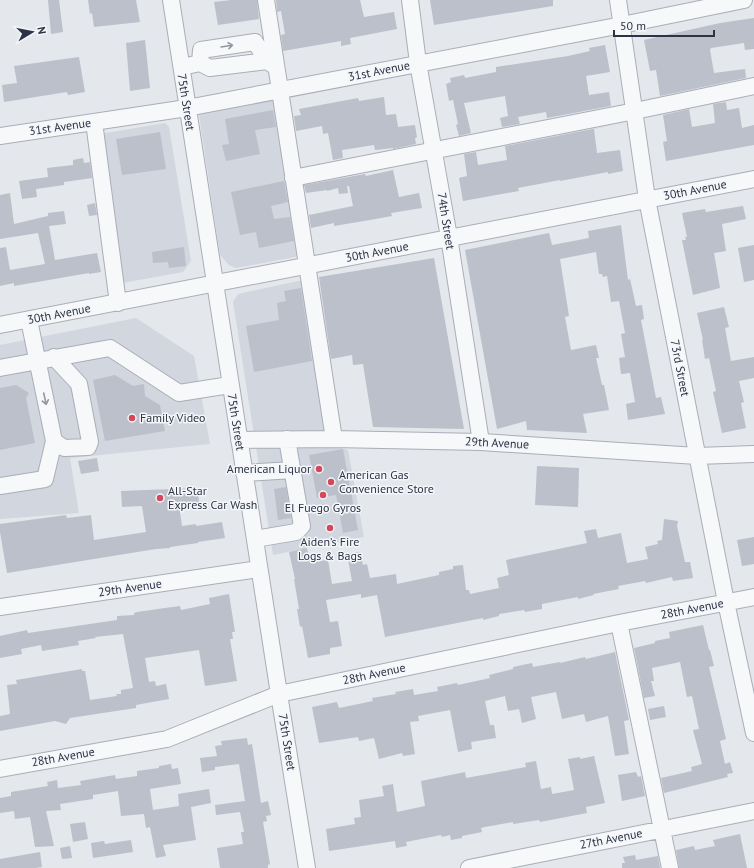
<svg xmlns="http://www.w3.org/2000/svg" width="754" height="868" viewBox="0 0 754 868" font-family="'PT Sans',sans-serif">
	<rect width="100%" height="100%" fill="#e4e7ec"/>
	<path fill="#d2d6de" d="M 275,100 L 300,256 L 236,268 L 229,265 L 220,255 L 199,115 L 205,112 Z
		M 165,123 L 169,127 L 191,261 L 183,272 L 122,283 L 100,134 Z
		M 303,280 L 329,445 L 348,450 L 364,537 L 273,555 L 233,302 L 238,294 Z
		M 136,318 L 194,356 L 210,444 L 70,458 L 79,513 L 0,519 L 0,345 Z"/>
	<path fill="#bbc0ca" d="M 48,0 L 59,0 L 63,32 L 51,34 Z
		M 88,0 L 136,0 L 140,22 L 94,27 L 92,13 L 90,14 Z
		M 231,0 L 257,0 L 259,19 L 218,25 L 214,2 Z
		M 276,0 L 360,0 L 364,17 L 394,12 L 397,29 L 350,38 L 351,44 L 341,46 L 341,41 L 283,51 L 281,35 L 285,34 L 281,11 L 277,12 Z
		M 430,0 L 553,0 L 553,6 L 434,25 Z
		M 754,18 L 754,49 L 745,50 L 744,43 L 711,48 L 710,50 L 714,73 L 745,69 L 746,78 L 660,96 L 656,70 L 650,71 L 644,40 L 720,23 Z
		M 145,40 L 150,88 L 130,91 L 126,43 Z
		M 605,45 L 610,72 L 586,76 L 589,95 L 609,92 L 611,106 L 547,118 L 546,112 L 518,117 L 520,124 L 502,127 L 500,118 L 508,116 L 505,96 L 464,103 L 471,133 L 459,136 L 456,125 L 458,124 L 453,100 L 449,101 L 446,84 L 451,82 L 450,78 L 464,75 L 465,78 L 496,72 L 496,67 L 568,56 L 590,51 L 589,48 Z
		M 79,57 L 85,92 L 68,95 L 67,92 L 4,102 L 2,85 L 17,83 L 14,66 Z
		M 384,97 L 386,115 L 396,114 L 398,127 L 415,125 L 417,137 L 415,138 L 416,144 L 393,149 L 393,148 L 375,150 L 374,145 L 342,150 L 343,158 L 333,160 L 328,133 L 323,134 L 322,126 L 296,131 L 294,116 L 301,115 L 299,109 L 358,98 L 359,101 Z
		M 726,102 L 727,110 L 739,108 L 742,128 L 754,125 L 754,145 L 666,161 L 663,142 L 667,141 L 663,115 L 689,109 L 692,127 L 715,123 L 713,104 Z
		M 273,110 L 276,127 L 255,130 L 260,154 L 226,161 L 222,145 L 229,144 L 225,119 Z
		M 613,125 L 594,129 L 597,153 L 620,150 L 623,171 L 608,174 L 608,172 L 560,181 L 560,180 L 518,188 L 519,191 L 463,201 L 459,178 L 467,176 L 464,154 L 476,152 L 478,165 L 507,160 L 505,146 Z
		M 160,132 L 166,169 L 122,175 L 116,139 Z
		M 83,158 L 84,163 L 90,162 L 92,178 L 64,182 L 64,185 L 36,189 L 37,197 L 22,199 L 19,181 L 48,177 L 47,168 L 73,165 L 73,160 Z
		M 393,170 L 399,197 L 419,193 L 422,208 L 391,213 L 392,216 L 370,220 L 334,226 L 334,223 L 311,228 L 309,215 L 353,206 L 349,186 L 347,186 L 348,193 L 339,194 L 338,188 L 327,191 L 327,190 L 306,193 L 304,185 L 365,174 L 366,176 Z
		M 284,181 L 288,202 L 271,206 L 274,219 L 290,217 L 294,241 L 259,248 L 256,232 L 240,235 L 231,192 Z
		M 10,193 L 14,224 L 48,216 L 48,213 L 64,211 L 66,224 L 49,226 L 55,260 L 97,253 L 101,272 L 89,274 L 89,273 L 14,286 L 14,283 L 0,286 L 0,248 L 6,247 L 10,270 L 45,264 L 38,233 L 0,239 L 0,195 Z
		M 95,203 L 97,215 L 89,216 L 87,205 Z
		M 743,206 L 746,219 L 722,224 L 726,251 L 714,253 L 720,288 L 693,295 L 682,240 L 686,240 L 685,237 L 687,237 L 682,213 L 705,209 L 706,212 Z
		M 621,225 L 628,280 L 630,279 L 636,306 L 642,305 L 644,319 L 641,320 L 656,398 L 661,397 L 665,414 L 628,420 L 626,404 L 635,402 L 630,373 L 621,374 L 619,358 L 625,357 L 621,334 L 625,333 L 619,301 L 611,302 L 607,276 L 603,277 L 602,274 L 599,274 L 596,252 L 560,259 L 569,316 L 565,317 L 571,350 L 596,345 L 599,358 L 596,358 L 602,385 L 604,385 L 609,410 L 583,414 L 587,433 L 527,430 L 526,421 L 497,429 L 465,250 L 549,233 L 552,245 L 589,238 L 588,231 Z
		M 754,245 L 754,280 L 744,282 L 738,248 Z
		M 184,247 L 186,266 L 169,268 L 168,262 L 153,263 L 152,252 Z
		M 434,258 L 464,429 L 373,427 L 363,364 L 353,365 L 352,355 L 331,359 L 319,277 Z
		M 301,288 L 312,361 L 254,372 L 246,326 L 279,320 L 277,303 L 286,301 L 284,291 Z
		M 724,307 L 729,327 L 725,328 L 731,361 L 754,357 L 754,378 L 739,381 L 744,402 L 741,403 L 746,428 L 722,433 L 713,392 L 716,391 L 709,358 L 705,359 L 702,340 L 703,340 L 697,313 Z
		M 115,375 L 133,386 L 144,384 L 145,396 L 160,405 L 165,431 L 105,441 L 93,380 Z
		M 16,385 L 29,393 L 26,398 L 35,443 L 0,450 L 0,388 Z
		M 343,449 L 358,530 L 343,533 L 336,495 L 317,498 L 309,455 Z
		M 97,458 L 99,471 L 81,474 L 78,461 Z
		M 537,466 L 579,468 L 578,507 L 535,505 Z
		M 286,487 L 291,518 L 278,520 L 274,489 Z
		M 198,488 L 199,504 L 179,505 L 182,526 L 196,524 L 196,526 L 222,522 L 225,538 L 198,542 L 198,543 L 170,547 L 170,548 L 156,549 L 7,573 L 0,532 L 0,524 L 66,515 L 67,518 L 91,515 L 94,540 L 146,532 L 142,506 L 122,507 L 121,491 Z
		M 664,519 L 678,521 L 677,526 L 685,562 L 690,562 L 693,578 L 673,581 L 672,577 L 646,583 L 645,581 L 618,586 L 619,589 L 593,594 L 594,595 L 578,599 L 578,597 L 542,604 L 542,609 L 525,612 L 524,610 L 499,614 L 499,616 L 483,620 L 483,618 L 385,637 L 377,595 L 361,598 L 361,594 L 326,600 L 330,622 L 338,621 L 342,646 L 330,648 L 330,654 L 308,658 L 302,626 L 300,627 L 297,609 L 299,609 L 294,579 L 295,579 L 289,552 L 307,548 L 310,562 L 328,560 L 332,584 L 352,581 L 347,554 L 360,552 L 363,565 L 367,564 L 370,578 L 396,574 L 397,584 L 439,575 L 439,572 L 453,569 L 453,566 L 463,565 L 466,590 L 469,590 L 470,594 L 499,588 L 497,578 L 509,575 L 506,560 L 587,543 L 584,531 L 596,529 L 598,538 L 621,533 L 627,563 L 648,559 L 645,547 L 658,544 L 657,541 L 662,540 Z
		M 754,537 L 754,564 L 742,566 L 737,540 Z
		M 229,594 L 235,632 L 232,632 L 233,639 L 230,639 L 237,681 L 205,686 L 199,650 L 145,658 L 149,682 L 155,681 L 156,686 L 166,684 L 169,699 L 136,705 L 136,708 L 70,718 L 66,724 L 55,721 L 0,731 L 0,716 L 10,714 L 7,685 L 17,684 L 16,680 L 82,669 L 82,671 L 85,671 L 90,700 L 117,696 L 116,694 L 121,694 L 121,690 L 133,688 L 123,634 L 95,637 L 96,638 L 78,641 L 79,645 L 42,651 L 41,645 L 21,649 L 22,654 L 0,658 L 0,636 L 27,630 L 28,633 L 117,620 L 117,616 L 134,615 L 134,613 L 137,612 L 165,608 L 180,606 L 181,610 L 210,604 L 209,598 Z
		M 703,625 L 709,650 L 710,650 L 714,666 L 709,667 L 726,739 L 720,741 L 725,764 L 730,762 L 733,773 L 727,774 L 728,777 L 664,793 L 661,778 L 692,771 L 691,767 L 702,764 L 693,730 L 699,729 L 692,696 L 687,697 L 680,662 L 652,668 L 654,681 L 651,681 L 655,696 L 644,698 L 634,648 L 655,643 L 655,641 L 670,638 L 669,632 Z
		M 615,652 L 629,720 L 624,721 L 629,754 L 615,756 L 608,716 L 586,722 L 584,714 L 562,719 L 556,692 L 531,697 L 536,719 L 522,723 L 519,709 L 508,711 L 505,696 L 485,701 L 490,725 L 494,725 L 496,738 L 471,742 L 472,749 L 458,752 L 450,710 L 418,716 L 419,721 L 410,722 L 415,754 L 403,756 L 402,753 L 379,759 L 374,738 L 359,741 L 358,737 L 319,743 L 312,707 L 337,702 L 339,708 L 373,701 L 372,698 L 396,694 L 395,692 L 413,689 L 414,695 L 438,691 L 437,687 L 457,683 L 458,685 L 490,678 L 489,675 L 513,669 L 513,667 L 532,663 L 533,667 L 560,662 L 560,663 L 585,657 L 586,659 Z
		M 664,706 L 666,717 L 650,720 L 648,709 Z
		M 247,738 L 248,745 L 252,744 L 261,803 L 268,801 L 271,815 L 266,816 L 267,821 L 263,822 L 270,864 L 268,865 L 268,868 L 220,868 L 217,848 L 243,844 L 241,832 L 244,832 L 240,812 L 216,815 L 215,805 L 245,801 L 239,764 L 215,767 L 215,770 L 202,772 L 200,758 L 217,756 L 215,746 L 222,745 L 221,741 Z
		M 594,756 L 605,803 L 586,807 L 587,813 L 540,822 L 539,820 L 513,824 L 513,822 L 485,827 L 481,828 L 482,832 L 462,836 L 462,838 L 451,840 L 450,835 L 442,837 L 441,835 L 406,842 L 407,846 L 396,848 L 395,841 L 329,851 L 326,829 L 355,824 L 354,818 L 361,817 L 359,800 L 384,796 L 382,786 L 393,784 L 397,812 L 425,806 L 421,781 L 465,772 L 466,778 L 526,767 L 525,763 L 536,761 L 541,789 L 551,787 L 552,794 L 574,790 L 568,759 L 580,757 L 580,759 Z
		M 171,764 L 172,769 L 178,768 L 181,784 L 150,789 L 153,810 L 179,806 L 178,794 L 209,789 L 211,803 L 191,807 L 196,840 L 163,845 L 166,856 L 156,858 L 150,827 L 146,828 L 144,814 L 121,816 L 118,791 L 93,795 L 93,799 L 60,804 L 61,810 L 46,811 L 54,846 L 35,847 L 30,817 L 15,819 L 14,811 L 0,813 L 0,798 L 11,796 L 11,792 L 48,786 L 47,782 L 57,780 L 58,788 L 81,785 L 80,781 L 115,775 L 116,779 L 137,776 L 137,771 L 159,768 L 159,766 Z
		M 636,772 L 638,777 L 641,776 L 645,796 L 622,801 L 618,775 Z
		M 85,822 L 88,839 L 73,842 L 70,824 Z
		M 740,834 L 747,868 L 679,868 L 676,850 L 694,846 L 695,850 L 715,846 L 713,840 Z
		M 131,840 L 133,852 L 93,858 L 91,843 L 104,841 L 105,844 Z
		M 70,846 L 72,858 L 62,859 L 60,848 Z
		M 40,852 L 42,867 L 35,868 L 0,868 L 0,859 Z
		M 635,855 L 636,860 L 658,856 L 660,868 L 622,868 L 622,863 L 625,863 L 623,857 Z"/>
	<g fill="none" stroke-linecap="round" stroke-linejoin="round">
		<defs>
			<path id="minor" d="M 171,0 L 279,694 L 307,868
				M 266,0 L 334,439
				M 410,0 L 418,63 L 449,237 L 481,442
				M 618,0 L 647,199 L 726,602 L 754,733
				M 200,63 L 201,50 L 255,42 L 267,61 L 276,67
				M 191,65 L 200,63 L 210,68 L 267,61
				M 94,122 L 118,303
				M 0,136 L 187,108 L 622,25 L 744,0
				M 293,178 L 635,111 L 754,86
				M 29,320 L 54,441 L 64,448 L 88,447 L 90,442 L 79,384 L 54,357
				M 0,325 L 754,179
				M 0,368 L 110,348 L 179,393 L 230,385
				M 239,440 L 334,439 L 481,442 L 697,456 L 754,454
				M 244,473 L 293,470
				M 0,486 L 45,479 L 54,441
				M 255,539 L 296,532 L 302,526 L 287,439
				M 0,607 L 259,569
				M 619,623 L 670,868
				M 0,769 L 167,739 L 279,694 L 619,623 L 754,597
				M 469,868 L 754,811"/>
		</defs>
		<use href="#minor" stroke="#a9aeb7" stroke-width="18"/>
		<use href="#minor" stroke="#f7f8fa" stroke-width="16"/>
	</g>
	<defs><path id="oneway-shaft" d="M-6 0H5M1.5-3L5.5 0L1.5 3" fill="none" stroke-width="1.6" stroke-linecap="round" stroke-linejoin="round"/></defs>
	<g stroke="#9196a0">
		<use href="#oneway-shaft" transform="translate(227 46) rotate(-9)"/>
		<use href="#oneway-shaft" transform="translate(45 399) rotate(78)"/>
	</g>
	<g fill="#d1495b" stroke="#f4f6f9" stroke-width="1.5">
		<circle cx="132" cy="418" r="4"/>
		<circle cx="319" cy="469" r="4"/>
		<circle cx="331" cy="482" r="4"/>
		<circle cx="323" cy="495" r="4"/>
		<circle cx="160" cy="498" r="4"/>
		<circle cx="330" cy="528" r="4"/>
	</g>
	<g text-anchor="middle" stroke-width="3" stroke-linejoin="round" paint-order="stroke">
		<g font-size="12" fill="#2b3445" stroke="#f4f6f9">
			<text transform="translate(379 71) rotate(-11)" y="4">31st Avenue</text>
			<text transform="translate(186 102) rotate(81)" y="4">75th Street</text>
			<text transform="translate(60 127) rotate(-8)" y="4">31st Avenue</text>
			<text transform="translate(695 190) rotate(-11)" y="4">30th Avenue</text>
			<text transform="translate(446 221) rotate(81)" y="4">74th Street</text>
			<text transform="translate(377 252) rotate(-11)" y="4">30th Avenue</text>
			<text transform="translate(59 314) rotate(-11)" y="4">30th Avenue</text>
			<text transform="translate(680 368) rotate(79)" y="4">73rd Street</text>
			<text transform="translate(236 422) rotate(81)" y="4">75th Street</text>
			<text transform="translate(497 443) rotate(3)" y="4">29th Avenue</text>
			<text transform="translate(130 588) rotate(-8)" y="4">29th Avenue</text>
			<text transform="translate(692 609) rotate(-11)" y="4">28th Avenue</text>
			<text transform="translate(374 674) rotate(-12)" y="4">28th Avenue</text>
			<text transform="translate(287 742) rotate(81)" y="4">75th Street</text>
			<text transform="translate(63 757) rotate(-10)" y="4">28th Avenue</text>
			<text transform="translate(611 839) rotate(-11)" y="4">27th Avenue</text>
		</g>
		<g font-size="12" fill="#2b3445" stroke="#f4f6f9" text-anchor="start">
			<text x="140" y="422">Family Video</text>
			<text x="311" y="473" text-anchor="end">American Liquor</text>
			<text x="339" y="479">American Gas<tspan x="339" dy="14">Convenience Store</tspan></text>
			<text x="168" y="495">All-Star<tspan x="168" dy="14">Express Car Wash</tspan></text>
			<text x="323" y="512" text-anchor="middle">El Fuego Gyros</text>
			<text x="330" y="546" text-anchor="middle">Aiden’s Fire<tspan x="330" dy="14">Logs &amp; Bags</tspan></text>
		</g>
	</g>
	<g transform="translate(32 32) rotate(80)" stroke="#f4f6f9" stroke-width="3" paint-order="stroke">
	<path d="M0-3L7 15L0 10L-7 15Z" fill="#2b3445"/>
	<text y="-6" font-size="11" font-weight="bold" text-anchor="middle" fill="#2b3445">N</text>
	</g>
	<path d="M614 30v6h100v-6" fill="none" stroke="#2b3445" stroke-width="2"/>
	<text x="620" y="30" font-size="12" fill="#2b3445" stroke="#f4f6f9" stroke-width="3" paint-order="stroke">50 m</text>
</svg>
